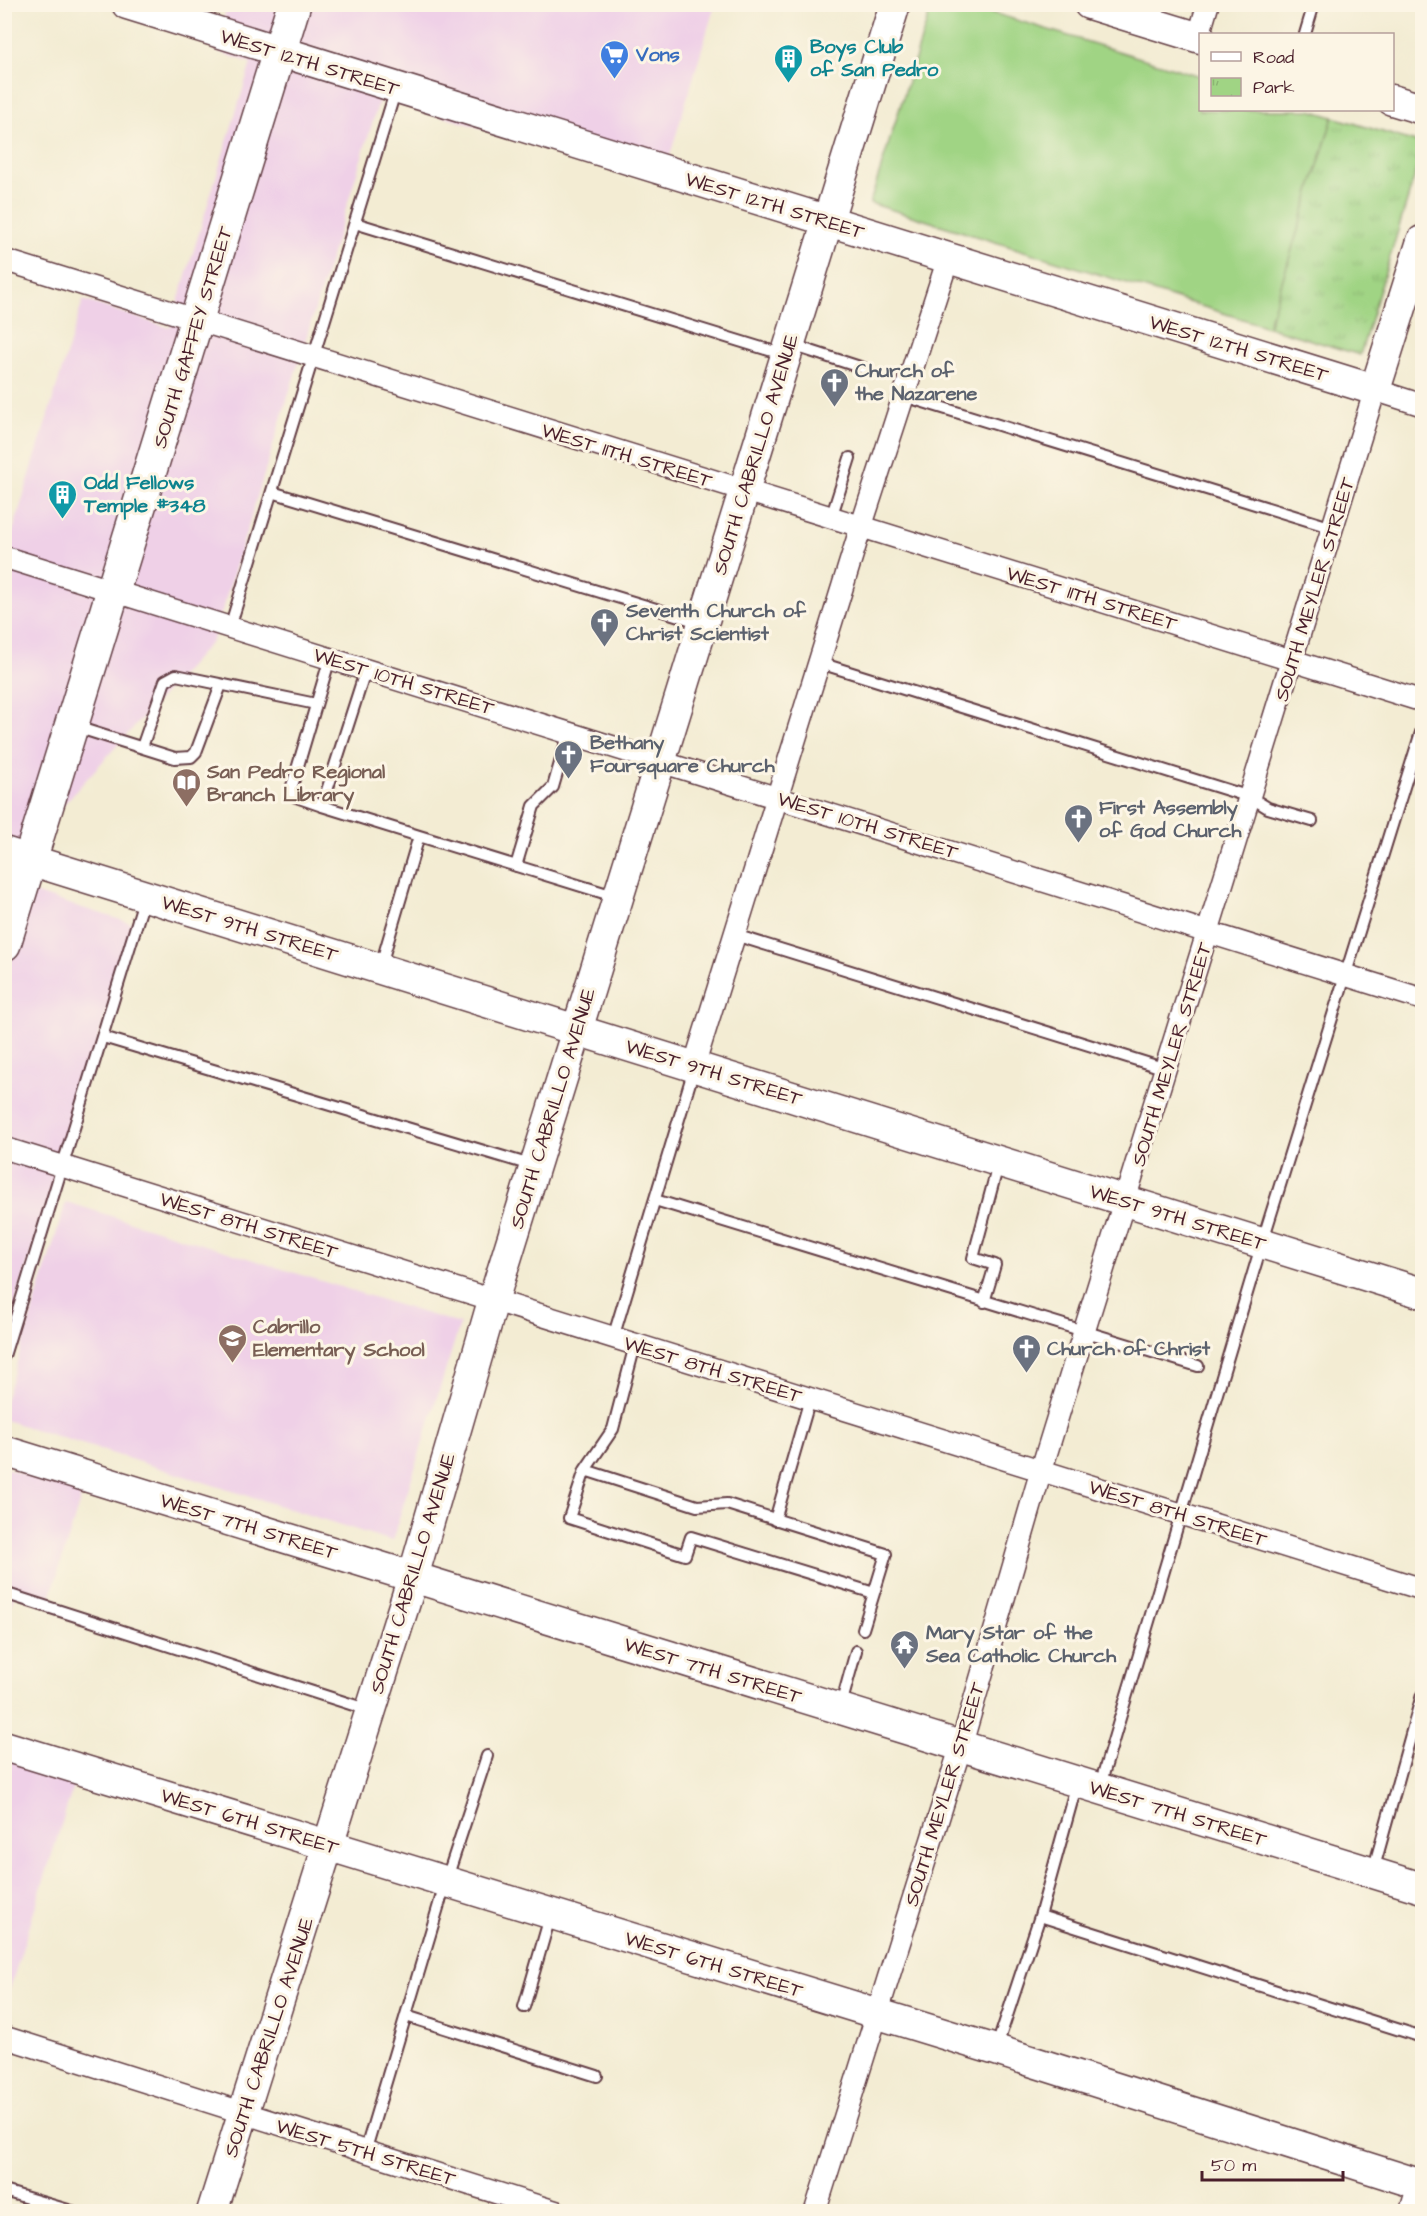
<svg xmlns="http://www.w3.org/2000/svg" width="1427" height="2216" viewBox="0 0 1427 2216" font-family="'Architects Daughter',sans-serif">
	<defs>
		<pattern id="park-tufts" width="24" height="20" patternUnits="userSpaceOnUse" patternTransform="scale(1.5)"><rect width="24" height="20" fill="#a0d484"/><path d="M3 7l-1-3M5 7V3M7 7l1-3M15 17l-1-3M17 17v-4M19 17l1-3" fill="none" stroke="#8bb672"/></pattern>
	</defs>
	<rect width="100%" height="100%" fill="#fcf5e5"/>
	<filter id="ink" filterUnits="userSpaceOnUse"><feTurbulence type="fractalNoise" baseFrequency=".0167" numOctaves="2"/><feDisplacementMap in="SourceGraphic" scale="12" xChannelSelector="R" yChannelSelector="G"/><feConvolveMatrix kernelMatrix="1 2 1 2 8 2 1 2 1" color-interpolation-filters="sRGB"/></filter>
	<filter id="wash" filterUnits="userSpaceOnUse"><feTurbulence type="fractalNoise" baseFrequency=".008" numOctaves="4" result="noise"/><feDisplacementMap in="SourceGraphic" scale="24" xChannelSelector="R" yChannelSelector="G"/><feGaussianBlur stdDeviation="1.35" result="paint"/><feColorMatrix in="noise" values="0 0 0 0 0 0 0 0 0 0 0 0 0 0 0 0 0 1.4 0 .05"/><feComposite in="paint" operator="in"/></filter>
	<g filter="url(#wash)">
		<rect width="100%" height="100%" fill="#f3ecd3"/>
		<path fill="#efd0e7" d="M 228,5 L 715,5 L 662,182 L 380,98 L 213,640 L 5,869 L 5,557 L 83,300 L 170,328 L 251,63 L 213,50 Z
			M 5,884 L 134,924 L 5,1337 Z
			M 66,1202 L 460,1324 L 392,1541 L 5,1420 L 5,1401 Z
			M 5,1468 L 83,1491 L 50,1598 L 17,1587 L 5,1623 Z
			M 5,1758 L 75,1781 L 5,2004 Z"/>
		<path fill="#a0d484" stroke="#757a58" stroke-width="1.5" d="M 932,5 L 967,5 L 1200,76 L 1200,110 L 1310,110 L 1415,142 L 1271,314 L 1268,327 L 870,203 Z"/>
		<path fill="url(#park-tufts)" stroke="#757a58" stroke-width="1.5" d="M 1333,117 L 1422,144 L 1422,152 L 1360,355 L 1268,327 Z"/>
	</g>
	<g filter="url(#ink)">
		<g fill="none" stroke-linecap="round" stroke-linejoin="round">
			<defs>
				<path id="lane" d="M 1305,34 L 1314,4
					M 355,223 L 785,355
					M 792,345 L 863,368
					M 904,396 L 1333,528
					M 272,492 L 702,623
					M 831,518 L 850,458
					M 230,627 L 396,89
					M 820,663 L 1250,797 L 1268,808 L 1312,821
					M 366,669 L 322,806 L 617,897
					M 73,726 L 175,758 L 191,757 L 196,752 L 221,685
					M 142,747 L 165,681 L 176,675 L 316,704
					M 322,806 L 296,797 L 292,793 L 292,786 L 330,658
					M 516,866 L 534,806 L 553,787 L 569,732
					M 735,935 L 1166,1069
					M 380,968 L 419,836
					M 103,1037 L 534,1166
					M 655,1200 L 1198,1366
					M 984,1302 L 995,1265 L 973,1258 L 998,1165
					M 613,1338 L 694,1069
					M 635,1345 L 613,1429 L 585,1470 L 697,1506 L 727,1504 L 886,1554 L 863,1629
					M 4,1356 L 145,897
					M 585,1470 L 569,1518 L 685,1555 L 691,1537 L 874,1593
					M 775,1520 L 810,1399
					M 4,1593 L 369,1710
					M 841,1705 L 856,1651
					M 1100,1785 L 1262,1243 L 1422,729
					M 1373,1871 L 1422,1695
					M 1040,1916 L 1422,2037
					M 524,2007 L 550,1917
					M 406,2016 L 597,2076
					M 996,2049 L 1040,1916 L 1077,1783
					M 365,2152 L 446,1881 L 487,1756
					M 4,2191 L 75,2212"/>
				<path id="street" d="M 1198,38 L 1208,4
					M 4,260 L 1422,701
					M 4,557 L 1422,999
					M 694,1066 L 861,527 L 948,259
					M 4,1148 L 1422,1589
					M 4,2037 L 557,2212
					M 815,2212 L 961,1746 L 1041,1471 L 1375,390 L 1422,405"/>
				<path id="secondary" d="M 127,4 L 1375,390 L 1422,241
					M 1089,4 L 1200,38
					M 1392,100 L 1422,109
					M 4,852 L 1422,1293
					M 4,1451 L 1422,1888
					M 4,1746 L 996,2050 L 1422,2185
					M 212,2212 L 413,1577 L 493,1301 L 895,4
					M 1415,2212 L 1422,2188"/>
				<path id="primary" d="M 4,944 L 294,4"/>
			</defs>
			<use href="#lane" stroke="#633e44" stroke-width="14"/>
			<use href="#street" stroke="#633e44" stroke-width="24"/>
			<use href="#secondary" stroke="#633e44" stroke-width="33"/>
			<use href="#primary" stroke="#633e44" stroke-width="36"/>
			<use href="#lane" stroke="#fff" stroke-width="10"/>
			<use href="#street" stroke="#fff" stroke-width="21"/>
			<use href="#secondary" stroke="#fff" stroke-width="30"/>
			<use href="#primary" stroke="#fff" stroke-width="33"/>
		</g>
	</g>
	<defs>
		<symbol id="supermarket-pin" viewBox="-11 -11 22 30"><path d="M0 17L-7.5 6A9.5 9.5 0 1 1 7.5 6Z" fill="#3f7fe0" stroke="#fcf5e5"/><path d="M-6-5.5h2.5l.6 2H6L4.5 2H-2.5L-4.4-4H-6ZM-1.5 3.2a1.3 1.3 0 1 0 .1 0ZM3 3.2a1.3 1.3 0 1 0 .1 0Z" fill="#fff"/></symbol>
		<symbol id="building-pin" viewBox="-11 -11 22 30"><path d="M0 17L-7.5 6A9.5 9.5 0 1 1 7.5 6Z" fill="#0f9aa8" stroke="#fcf5e5"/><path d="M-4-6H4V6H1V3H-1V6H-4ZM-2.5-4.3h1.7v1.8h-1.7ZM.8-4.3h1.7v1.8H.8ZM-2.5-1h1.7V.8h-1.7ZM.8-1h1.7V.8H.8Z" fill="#fff"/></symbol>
		<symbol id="church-pin" viewBox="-11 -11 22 30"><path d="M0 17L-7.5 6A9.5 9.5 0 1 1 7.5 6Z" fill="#6b7280" stroke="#fcf5e5"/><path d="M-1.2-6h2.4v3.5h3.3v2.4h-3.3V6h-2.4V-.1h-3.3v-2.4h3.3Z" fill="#fff"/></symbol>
		<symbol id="library-pin" viewBox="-11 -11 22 30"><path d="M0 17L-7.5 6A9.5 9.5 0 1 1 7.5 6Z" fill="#8d6e63" stroke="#fcf5e5"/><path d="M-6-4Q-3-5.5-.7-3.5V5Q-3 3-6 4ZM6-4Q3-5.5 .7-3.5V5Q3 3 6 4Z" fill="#fff"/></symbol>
		<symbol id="school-pin" viewBox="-11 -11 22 30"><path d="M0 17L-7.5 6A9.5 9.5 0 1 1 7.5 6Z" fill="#8d6e63" stroke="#fcf5e5"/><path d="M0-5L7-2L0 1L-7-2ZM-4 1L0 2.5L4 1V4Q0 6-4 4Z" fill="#fff"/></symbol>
		<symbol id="temple-pin" viewBox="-11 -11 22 30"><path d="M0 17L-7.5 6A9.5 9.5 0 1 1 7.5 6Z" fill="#6b7280" stroke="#fcf5e5"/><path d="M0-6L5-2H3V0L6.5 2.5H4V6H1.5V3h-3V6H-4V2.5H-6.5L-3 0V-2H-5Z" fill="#fff"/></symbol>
	</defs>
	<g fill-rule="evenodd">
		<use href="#supermarket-pin" x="598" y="38" width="33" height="45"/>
		<use href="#building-pin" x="772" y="42" width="33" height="45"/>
		<use href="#church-pin" x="818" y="366" width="33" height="45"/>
		<use href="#building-pin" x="46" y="478" width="33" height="45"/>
		<use href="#church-pin" x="588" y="606" width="33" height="45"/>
		<use href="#church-pin" x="552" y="738" width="33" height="45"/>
		<use href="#library-pin" x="170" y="766" width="33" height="45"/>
		<use href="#church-pin" x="1062" y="802" width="33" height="45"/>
		<use href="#school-pin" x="216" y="1322" width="33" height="45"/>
		<use href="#church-pin" x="1010" y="1332" width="33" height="45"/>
		<use href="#temple-pin" x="888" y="1628" width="33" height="45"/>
	</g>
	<g text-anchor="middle" stroke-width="6" stroke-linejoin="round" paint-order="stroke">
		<g font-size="20" font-weight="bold" fill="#0d838f" stroke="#fcf5e5" text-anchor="start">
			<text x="810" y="53">Boys Club<tspan x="810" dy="23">of San Pedro</tspan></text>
			<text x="84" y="489">Odd Fellows<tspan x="84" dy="23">Temple #348</tspan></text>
		</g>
		<g font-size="20" font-weight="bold" fill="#366cbe" stroke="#fcf5e5" text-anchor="start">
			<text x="636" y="61">Vons</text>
		</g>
		<g font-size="20" fill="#4a1f2b" stroke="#fcf5e5">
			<text transform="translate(310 62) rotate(17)" y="7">WEST 12TH STREET</text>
			<text transform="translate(775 205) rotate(17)" y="7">WEST 12TH STREET</text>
			<text transform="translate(192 337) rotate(-73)" y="7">SOUTH GAFFEY STREET</text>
			<text transform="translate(1239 348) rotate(17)" y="7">WEST 12TH STREET</text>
			<text transform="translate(755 454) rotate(-73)" y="7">SOUTH CABRILLO AVENUE</text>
			<text transform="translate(627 455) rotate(17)" y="7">WEST 11TH STREET</text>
			<text transform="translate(1314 589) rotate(-73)" y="7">SOUTH MEYLER STREET</text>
			<text transform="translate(1092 598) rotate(17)" y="7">WEST 11TH STREET</text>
			<text transform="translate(404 681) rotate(17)" y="7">WEST 10TH STREET</text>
			<text transform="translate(868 825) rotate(17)" y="7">WEST 10TH STREET</text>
			<text transform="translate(250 928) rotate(17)" y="7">WEST 9TH STREET</text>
			<text transform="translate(1171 1054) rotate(-73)" y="7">SOUTH MEYLER STREET</text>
			<text transform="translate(714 1072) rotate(17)" y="7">WEST 9TH STREET</text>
			<text transform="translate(552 1108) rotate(-73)" y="7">SOUTH CABRILLO AVENUE</text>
			<text transform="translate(1178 1217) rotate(17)" y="7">WEST 9TH STREET</text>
			<text transform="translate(249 1225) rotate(17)" y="7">WEST 8TH STREET</text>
			<text transform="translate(713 1369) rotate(17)" y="7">WEST 8TH STREET</text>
			<text transform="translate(1178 1513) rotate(17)" y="7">WEST 8TH STREET</text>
			<text transform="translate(249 1526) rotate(17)" y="7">WEST 7TH STREET</text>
			<text transform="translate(412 1573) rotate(-73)" y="7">SOUTH CABRILLO AVENUE</text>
			<text transform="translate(713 1670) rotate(17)" y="7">WEST 7TH STREET</text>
			<text transform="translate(944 1794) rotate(-73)" y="7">SOUTH MEYLER STREET</text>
			<text transform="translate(1178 1813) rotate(17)" y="7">WEST 7TH STREET</text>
			<text transform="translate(250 1821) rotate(17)" y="7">WEST 6TH STREET</text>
			<text transform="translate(714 1964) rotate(17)" y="7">WEST 6TH STREET</text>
			<text transform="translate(268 2037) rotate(-72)" y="7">SOUTH CABRILLO AVENUE</text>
			<text transform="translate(366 2152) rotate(17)" y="7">WEST 5TH STREET</text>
		</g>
		<g font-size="20" font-weight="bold" fill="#5b616d" stroke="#fcf5e5" text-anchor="start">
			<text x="855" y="377">Church of<tspan x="855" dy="23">the Nazarene</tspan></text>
			<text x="626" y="617">Seventh Church of<tspan x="626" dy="23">Christ Scientist</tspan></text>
			<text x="590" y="749">Bethany<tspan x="590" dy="23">Foursquare Church</tspan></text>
			<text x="1099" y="814">First Assembly<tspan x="1099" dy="23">of God Church</tspan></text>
			<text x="1047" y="1355">Church of Christ</text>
			<text x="926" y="1639">Mary Star of the<tspan x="926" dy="23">Sea Catholic Church</tspan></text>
		</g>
		<g font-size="20" font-weight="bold" fill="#785e54" stroke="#fcf5e5" text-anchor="start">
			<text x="207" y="778">San Pedro Regional<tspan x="207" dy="23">Branch Library</tspan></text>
			<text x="253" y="1333">Cabrillo<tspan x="253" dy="23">Elementary School</tspan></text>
		</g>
	</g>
	<rect width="1427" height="2216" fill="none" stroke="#fcf5e5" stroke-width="24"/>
	<rect x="1199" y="33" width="195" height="78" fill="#fcf5e5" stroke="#b59f9b" stroke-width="1.5"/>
	<rect x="1211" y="52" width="30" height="9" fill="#ffffff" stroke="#b59f9b" stroke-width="1.5"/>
	<text x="1253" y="63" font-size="18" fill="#4a1f2b">Road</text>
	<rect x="1211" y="78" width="30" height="18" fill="url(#park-tufts)" stroke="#b59f9b" stroke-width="1.5"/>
	<text x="1253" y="93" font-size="18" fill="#4a1f2b">Park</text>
	<path d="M1202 2171v9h141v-9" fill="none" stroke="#4a1f2b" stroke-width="3"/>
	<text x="1211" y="2171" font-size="18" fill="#4a1f2b" stroke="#fcf5e5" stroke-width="4.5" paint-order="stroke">50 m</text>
</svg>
